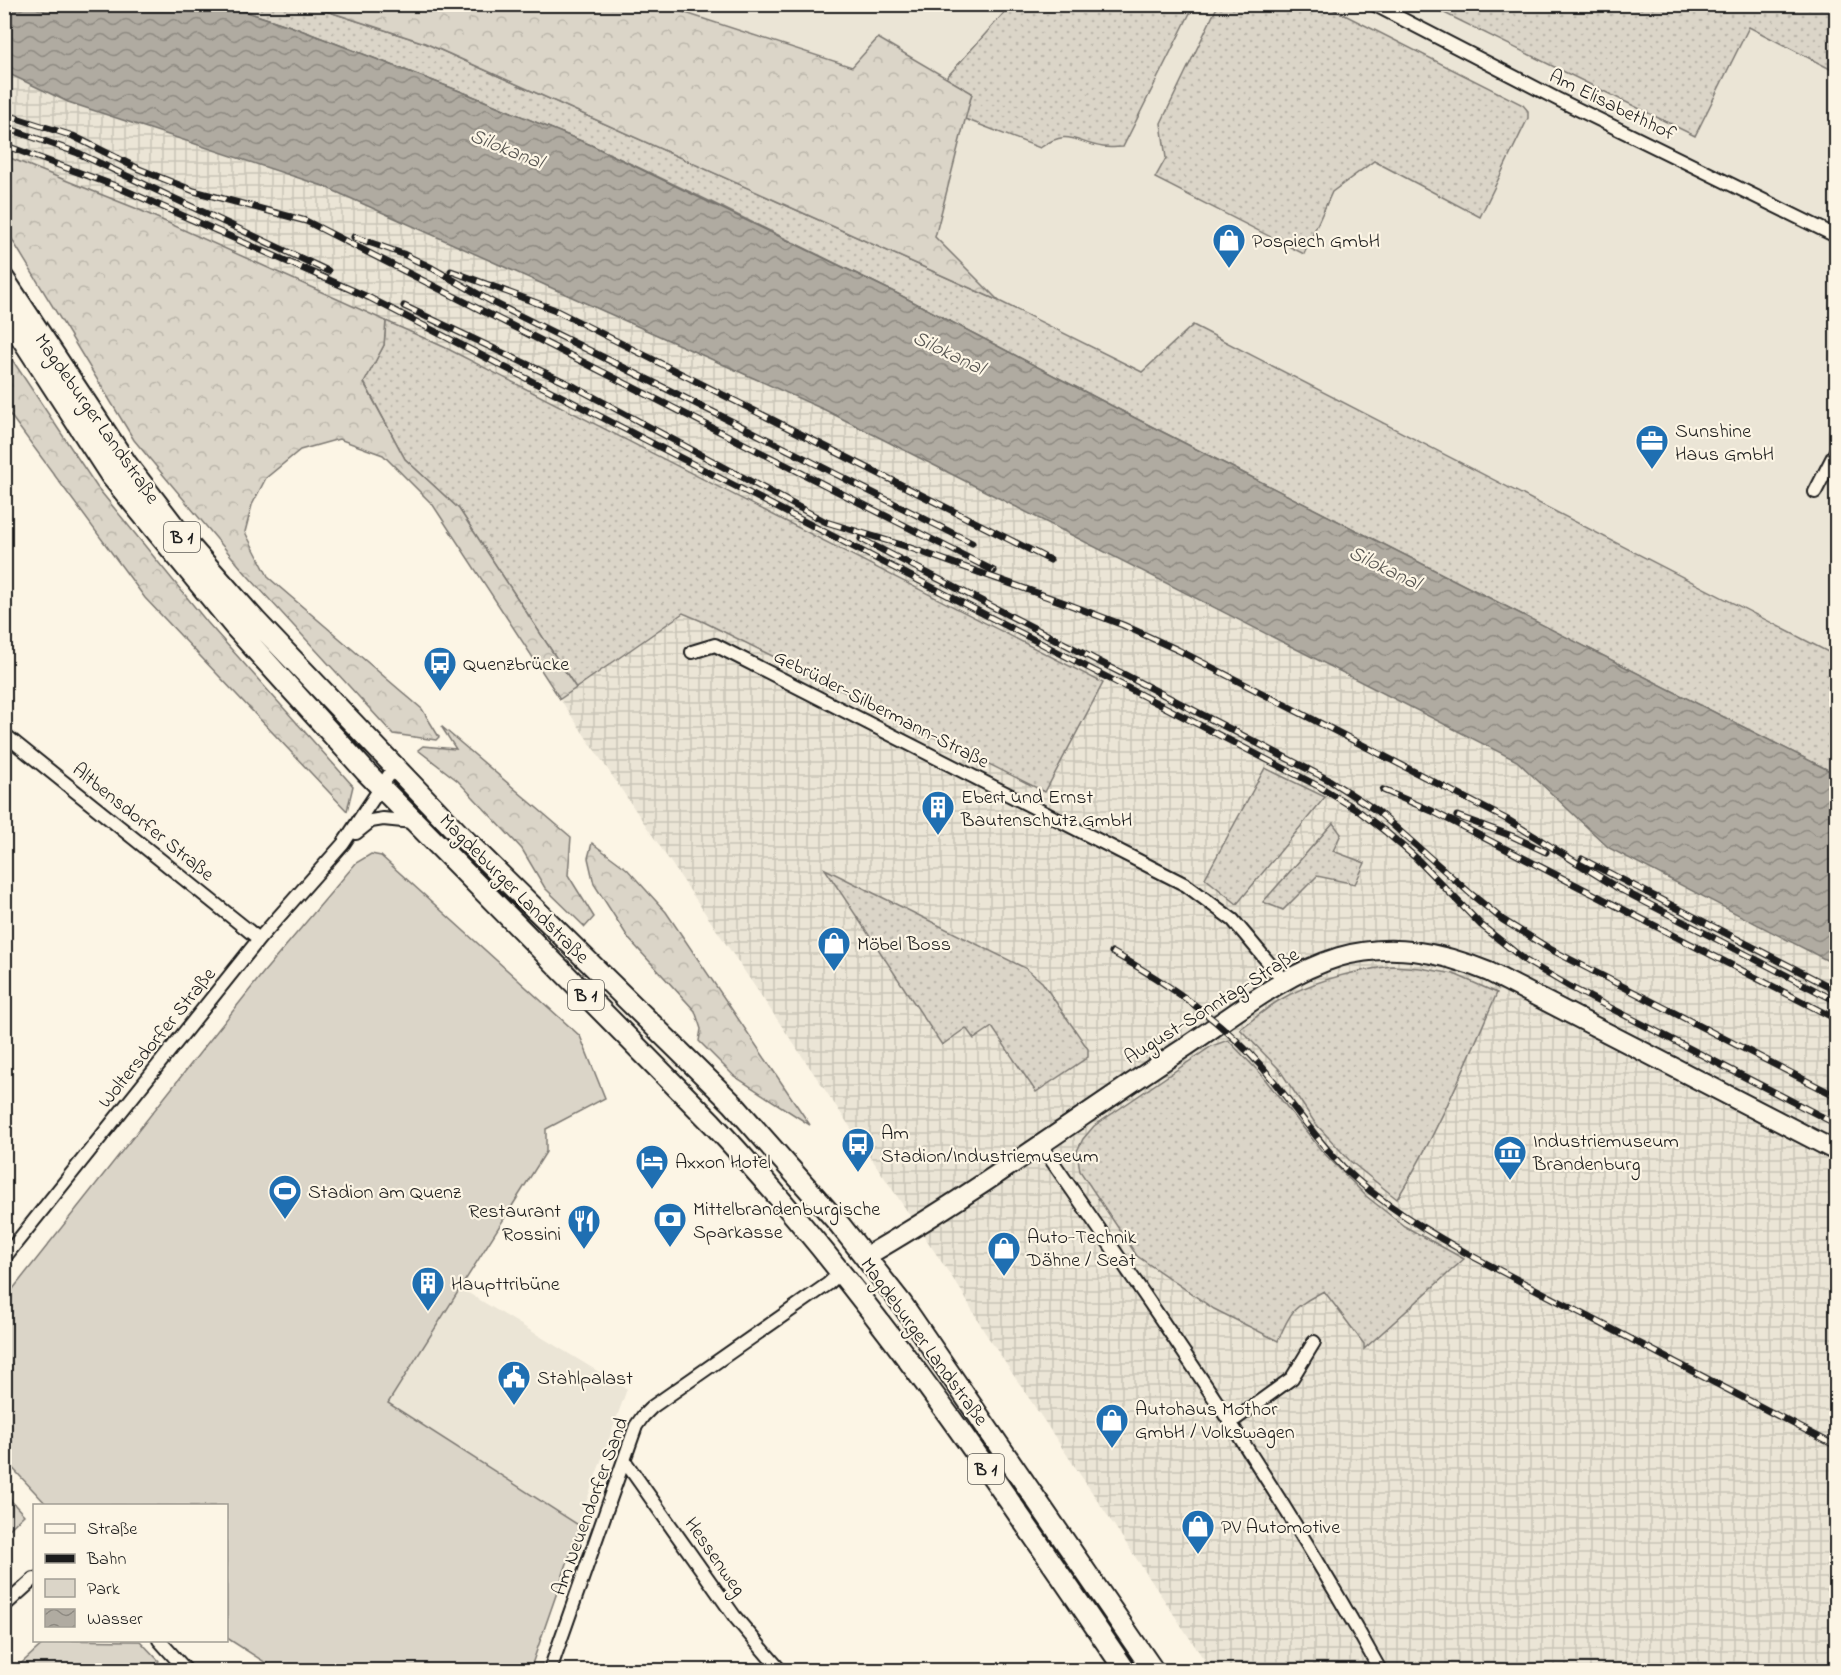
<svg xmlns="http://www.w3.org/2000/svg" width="1841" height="1675" viewBox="0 0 1841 1675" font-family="'Indie Flower',sans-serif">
	<defs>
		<pattern id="industrial-grid" width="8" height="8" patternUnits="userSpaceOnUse" patternTransform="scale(1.5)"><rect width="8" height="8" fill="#ebe5d6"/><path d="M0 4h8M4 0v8" fill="none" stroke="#c9c4b7"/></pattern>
		<pattern id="grass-dots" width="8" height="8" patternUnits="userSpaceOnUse" patternTransform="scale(1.5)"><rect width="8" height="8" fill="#dbd5c8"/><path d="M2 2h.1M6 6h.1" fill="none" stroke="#bbb6ab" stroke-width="1.8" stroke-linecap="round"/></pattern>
		<pattern id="forest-crowns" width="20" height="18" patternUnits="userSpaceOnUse" patternTransform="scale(1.5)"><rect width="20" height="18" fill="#dbd5c8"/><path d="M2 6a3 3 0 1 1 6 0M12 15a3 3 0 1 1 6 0" fill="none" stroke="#bbb6ab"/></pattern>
		<pattern id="water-waves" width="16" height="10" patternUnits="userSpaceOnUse" patternTransform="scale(1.5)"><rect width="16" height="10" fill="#b0aba1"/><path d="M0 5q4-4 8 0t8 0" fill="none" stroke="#8e8a82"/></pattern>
	</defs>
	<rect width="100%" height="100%" fill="#fcf5e5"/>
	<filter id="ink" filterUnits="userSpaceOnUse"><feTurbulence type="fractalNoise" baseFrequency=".0167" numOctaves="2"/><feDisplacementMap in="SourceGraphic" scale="12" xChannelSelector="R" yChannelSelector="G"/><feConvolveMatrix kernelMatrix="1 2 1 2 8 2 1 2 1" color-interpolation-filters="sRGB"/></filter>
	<g filter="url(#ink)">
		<path fill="#ebe5d6" d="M 661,5 L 1836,5 L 1836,656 L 1194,325 L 1143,372 L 999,301 L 935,237 L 972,93 L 878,38 L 853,67 Z
			M 460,1288 L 627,1389 L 583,1511 L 580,1526 L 388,1403 Z"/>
		<path fill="url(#industrial-grid)" d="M 4,72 L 68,102 L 323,186 L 825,410 L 1517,761 L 1609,848 L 1836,965 L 1836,1670 L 1211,1670 L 984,1331 L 962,1292 L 560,699 L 683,613 L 704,622 L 1102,683 L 444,347 L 135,208 L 5,156 Z"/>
		<path fill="url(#grass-dots)" stroke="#7c7872" stroke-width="1.5" d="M 225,5 L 308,5 L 425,43 L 999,301 L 1142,372 L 1193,325 L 1836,656 L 1836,774 L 1137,419 L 898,294 L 709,201 L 591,145 L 470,95 L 290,26 Z
			M 1011,5 L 1194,5 L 1123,147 C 1117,147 1110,148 1103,147 C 1075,143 1069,127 1040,148 L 965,119 L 972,93 L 946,78 Z
			M 1218,5 L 1325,5 L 1523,105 L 1528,111 L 1528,118 L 1480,217 L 1374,161 L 1332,192 L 1304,254 L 1155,178 L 1166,158 L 1161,123 Z
			M 1428,5 L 1836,5 L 1836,72 L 1749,27 L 1695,136 Z
			M 386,321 L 444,347 L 1103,683 L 1045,792 L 704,622 L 683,613 L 576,688 L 459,509 L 405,459 L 364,382 L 384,345 Z
			M 1265,768 L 1325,797 L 1237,904 L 1205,878 Z
			M 1333,823 L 1341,834 L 1333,851 L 1365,863 L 1355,884 L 1317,876 L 1283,910 L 1263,902 Z
			M 825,869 L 1025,968 L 1042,982 L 1088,1049 L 1088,1057 L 1036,1092 L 992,1027 L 974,1039 L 966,1028 L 942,1045 Z
			M 1392,966 L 1420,968 L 1454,974 L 1497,993 C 1466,1063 1437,1135 1397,1199 L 1350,1161 L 1315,1123 L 1279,1069 L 1240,1029 C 1253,1020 1265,1009 1278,1001 C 1313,980 1352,971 1392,966 Z
			M 1228,1040 L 1260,1073 L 1321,1150 L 1366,1196 L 1404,1226 L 1464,1259 L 1364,1349 L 1364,1344 L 1324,1291 C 1294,1307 1291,1309 1278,1341 L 1214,1309 L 1137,1256 L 1080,1171 L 1077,1151 L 1083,1139 L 1094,1126 L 1212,1046 Z"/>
		<path fill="url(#forest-crowns)" stroke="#7c7872" stroke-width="1.5" d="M 308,5 L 661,5 L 852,67 L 878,38 L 972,93 L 935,237 L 999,301 L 425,43 Z
			M 5,156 L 135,208 L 386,321 L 384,345 L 364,383 L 405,459 L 459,509 L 576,688 L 560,699 L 433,505 L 383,455 L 339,439 L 300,450 L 266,478 L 252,505 L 245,532 L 269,578 L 422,709 L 439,737 L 436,740 L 393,734 L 247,575 L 134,440 L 5,228 Z
			M 5,349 L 97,487 L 207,622 L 353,786 L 347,811 L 145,598 L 5,408 Z
			M 441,726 L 571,837 L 568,875 L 594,917 L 585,927 L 545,888 L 522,849 L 458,781 L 418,750 L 423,746 L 456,749 Z
			M 592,843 L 627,869 L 666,912 L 810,1125 L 734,1076 L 699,1041 L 701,1029 L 695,1011 L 629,939 L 594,884 L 588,858 Z"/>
		<path fill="#dbd5c8" stroke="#7c7872" stroke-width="1.5" d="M 371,854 L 381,856 L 580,1036 L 605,1098 L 546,1129 L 546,1152 L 388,1403 L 580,1526 L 530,1670 L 277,1670 L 227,1638 L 226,1506 L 47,1505 L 5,1460 L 5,1299 L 263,973 L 356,863 Z
			M 5,1494 L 24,1515 L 5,1533 Z
			M 47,1640 L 140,1641 L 159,1661 L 149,1670 L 14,1670 Z"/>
		<path fill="url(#water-waves)" stroke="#75726c" stroke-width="1.5" d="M 5,4 L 225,5 L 290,26 L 470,95 L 591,145 L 898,294 L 1137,419 L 1836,774 L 1836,965 L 1609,848 L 1517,761 L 825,410 L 323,186 L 68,102 L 5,72 Z"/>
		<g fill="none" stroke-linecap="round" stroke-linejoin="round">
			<defs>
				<path id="street" d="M 1373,4 L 1557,99 L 1836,236
					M 1815,492 L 1836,451
					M 692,652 L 715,645 L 1186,885 L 1233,920 L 1284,981
					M 4,734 L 259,939
					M 356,833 L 371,821 L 383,819 L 413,822
					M 1041,1145 C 1160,1316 1280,1488 1380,1670
					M 4,1258 L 259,939 L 343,844 L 395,766
					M 1230,1423 L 1292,1378 L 1314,1342
					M 624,1460 L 735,1617 L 780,1670
					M 4,1606 L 34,1579
					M 159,1640 L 186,1670
					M 550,1670 L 636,1426 L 643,1416 L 652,1407 L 828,1284 L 841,1272"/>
				<path id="secondary" d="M 865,1257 C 976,1193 1080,1116 1187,1046 C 1235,1014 1283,974 1339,957 C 1391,942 1441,952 1489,972 L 1836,1151"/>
				<path id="primary" d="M 4,279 L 126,463 L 188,544 L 255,620 L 458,833 L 733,1104 L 840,1225 L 902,1304 L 1153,1670
					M 4,311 L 111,476 L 234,626 L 366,772 L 712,1123 C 869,1290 996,1481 1125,1670"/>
			</defs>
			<use href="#street" stroke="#1c1c1c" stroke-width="16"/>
			<use href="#secondary" stroke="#1c1c1c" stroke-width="22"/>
			<use href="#primary" stroke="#1c1c1c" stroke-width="24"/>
			<use href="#street" stroke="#fcf5e5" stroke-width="12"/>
			<use href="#secondary" stroke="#fcf5e5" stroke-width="18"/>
			<use href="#primary" stroke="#fcf5e5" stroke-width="20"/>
			<defs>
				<path id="rail" d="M 4,114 L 73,136 L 139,169 L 194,191 L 306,221 L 994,571
					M 4,127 L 78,153 L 328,271
					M 4,145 L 113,185 L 370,298 L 1320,787 L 1356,809 L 1386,832 L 1415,857 L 1481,925 L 1526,961 L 1572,988 L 1836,1124
					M 354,237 L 403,254 L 432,268 L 494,303 L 745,428 L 972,543
					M 451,271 L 553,309 L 1050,560
					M 404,306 L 575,387 L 826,522 L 905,546 L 1065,603 L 1123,625 L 1178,650 L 1508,820 L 1621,890
					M 861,539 L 1329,780 L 1377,811 L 1471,894 L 1503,920 L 1550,949 L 1836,1096
					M 1383,790 L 1432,811 L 1836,1019
					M 1457,816 L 1512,836 L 1546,852
					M 1582,859 L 1836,990
					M 1616,887 L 1836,1001
					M 1112,952 C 1169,984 1220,1019 1263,1068 C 1290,1100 1313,1136 1343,1167 C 1380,1203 1425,1230 1470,1255 L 1836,1446"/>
			</defs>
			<use href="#rail" stroke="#1c1c1c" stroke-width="7"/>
			<use href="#rail" stroke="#fcf5e5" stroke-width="4.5" stroke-dasharray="14" stroke-linecap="butt"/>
		</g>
	</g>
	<defs>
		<symbol id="shop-pin" viewBox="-11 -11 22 30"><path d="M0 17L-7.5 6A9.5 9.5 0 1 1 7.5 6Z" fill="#1f6fb2" stroke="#fcf5e5"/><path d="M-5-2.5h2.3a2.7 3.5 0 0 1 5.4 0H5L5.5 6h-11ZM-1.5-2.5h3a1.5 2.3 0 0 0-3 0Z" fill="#fff"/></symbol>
		<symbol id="office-pin" viewBox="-11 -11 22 30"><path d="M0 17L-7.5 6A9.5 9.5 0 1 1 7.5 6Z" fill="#1f6fb2" stroke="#fcf5e5"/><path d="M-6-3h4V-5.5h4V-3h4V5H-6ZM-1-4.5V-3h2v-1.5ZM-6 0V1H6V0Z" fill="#fff"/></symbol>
		<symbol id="bus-pin" viewBox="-11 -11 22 30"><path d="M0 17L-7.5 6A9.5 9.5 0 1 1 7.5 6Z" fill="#1f6fb2" stroke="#fcf5e5"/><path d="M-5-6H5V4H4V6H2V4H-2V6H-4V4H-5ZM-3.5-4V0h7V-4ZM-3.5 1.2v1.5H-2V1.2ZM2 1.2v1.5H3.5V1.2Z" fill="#fff"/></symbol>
		<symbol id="building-pin" viewBox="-11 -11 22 30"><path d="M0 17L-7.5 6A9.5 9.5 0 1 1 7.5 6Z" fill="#1f6fb2" stroke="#fcf5e5"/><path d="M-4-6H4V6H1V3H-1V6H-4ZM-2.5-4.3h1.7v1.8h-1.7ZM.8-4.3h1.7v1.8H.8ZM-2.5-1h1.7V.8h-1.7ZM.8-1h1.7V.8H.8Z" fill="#fff"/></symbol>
		<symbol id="museum-pin" viewBox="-11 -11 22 30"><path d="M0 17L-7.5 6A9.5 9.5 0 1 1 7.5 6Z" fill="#1f6fb2" stroke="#fcf5e5"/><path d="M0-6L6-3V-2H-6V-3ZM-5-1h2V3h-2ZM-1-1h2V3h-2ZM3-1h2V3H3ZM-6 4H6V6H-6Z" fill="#fff"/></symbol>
		<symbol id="hotel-pin" viewBox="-11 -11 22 30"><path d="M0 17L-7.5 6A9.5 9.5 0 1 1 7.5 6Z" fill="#1f6fb2" stroke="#fcf5e5"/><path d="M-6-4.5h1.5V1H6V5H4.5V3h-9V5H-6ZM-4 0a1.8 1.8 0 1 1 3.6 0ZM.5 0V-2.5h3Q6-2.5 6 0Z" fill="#fff"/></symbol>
		<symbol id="stadium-pin" viewBox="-11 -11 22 30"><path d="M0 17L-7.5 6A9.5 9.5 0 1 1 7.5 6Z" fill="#1f6fb2" stroke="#fcf5e5"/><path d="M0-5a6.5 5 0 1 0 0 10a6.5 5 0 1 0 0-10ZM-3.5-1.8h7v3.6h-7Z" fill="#fff"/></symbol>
		<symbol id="bank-pin" viewBox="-11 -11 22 30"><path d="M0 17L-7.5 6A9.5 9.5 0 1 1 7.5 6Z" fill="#1f6fb2" stroke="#fcf5e5"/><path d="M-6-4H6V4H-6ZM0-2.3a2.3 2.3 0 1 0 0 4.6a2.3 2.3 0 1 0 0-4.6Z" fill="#fff"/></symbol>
		<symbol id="restaurant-pin" viewBox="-11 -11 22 30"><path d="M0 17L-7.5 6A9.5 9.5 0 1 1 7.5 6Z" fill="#1f6fb2" stroke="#fcf5e5"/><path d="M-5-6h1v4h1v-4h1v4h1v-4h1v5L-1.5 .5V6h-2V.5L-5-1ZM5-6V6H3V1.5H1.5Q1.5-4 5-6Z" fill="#fff"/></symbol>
		<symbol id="civic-pin" viewBox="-11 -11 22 30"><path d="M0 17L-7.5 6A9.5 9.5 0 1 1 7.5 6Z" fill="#1f6fb2" stroke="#fcf5e5"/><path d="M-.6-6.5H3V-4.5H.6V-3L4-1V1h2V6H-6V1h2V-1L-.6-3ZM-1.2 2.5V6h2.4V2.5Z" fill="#fff"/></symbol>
	</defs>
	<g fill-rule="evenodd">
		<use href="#shop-pin" x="1210" y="221" width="38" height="52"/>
		<use href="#office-pin" x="1633" y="422" width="38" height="52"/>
		<use href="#bus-pin" x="421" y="644" width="38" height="52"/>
		<use href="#building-pin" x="919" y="788" width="38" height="52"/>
		<use href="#shop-pin" x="815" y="924" width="38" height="52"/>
		<use href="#bus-pin" x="839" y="1125" width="38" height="52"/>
		<use href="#museum-pin" x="1491" y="1133" width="38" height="52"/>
		<use href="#hotel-pin" x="633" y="1142" width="38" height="52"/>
		<use href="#stadium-pin" x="266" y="1172" width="38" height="52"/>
		<use href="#bank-pin" x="651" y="1200" width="38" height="52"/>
		<use href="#restaurant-pin" x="565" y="1202" width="38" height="52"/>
		<use href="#shop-pin" x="985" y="1229" width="38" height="52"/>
		<use href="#building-pin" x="409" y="1264" width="38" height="52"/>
		<use href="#civic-pin" x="495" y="1358" width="38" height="52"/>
		<use href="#shop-pin" x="1093" y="1401" width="38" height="52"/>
		<use href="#shop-pin" x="1179" y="1507" width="38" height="52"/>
	</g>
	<g text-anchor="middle" stroke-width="4.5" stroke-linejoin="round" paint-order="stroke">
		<g fill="#fcf5e5" stroke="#5f5d58" stroke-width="1.5">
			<rect x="164" y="522" width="36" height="30" rx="4.5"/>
			<rect x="568" y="980" width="36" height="30" rx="4.5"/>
			<rect x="968" y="1454" width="36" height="30" rx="4.5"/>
		</g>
		<g font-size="18" font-weight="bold" fill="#1c1c1c">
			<text x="182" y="543">B 1</text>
			<text x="586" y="1001">B 1</text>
			<text x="986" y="1475">B 1</text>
		</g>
		<g font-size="20" fill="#1c1c1c" stroke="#fcf5e5">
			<text transform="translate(1613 104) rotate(26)" y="7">Am Elisabethhof</text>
			<text transform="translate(98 418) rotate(55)" y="7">Magdeburger Landstraße</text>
			<text transform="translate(882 708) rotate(27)" y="7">Gebrüder-Silbermann-Straße</text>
			<text transform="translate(144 821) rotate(39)" y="7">Altbensdorfer Straße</text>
			<text transform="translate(515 888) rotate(45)" y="7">Magdeburger Landstraße</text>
			<text transform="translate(1211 1005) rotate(-32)" y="7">August-Sonntag-Straße</text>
			<text transform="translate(156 1037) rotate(-51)" y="7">Woltersdorfer Straße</text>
			<text transform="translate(925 1341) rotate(54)" y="7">Magdeburger Landstraße</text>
			<text transform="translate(589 1506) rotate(-70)" y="7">Am Neuendorfer Sand</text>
			<text transform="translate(716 1556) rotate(55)" y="7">Hessenweg</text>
		</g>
		<g font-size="20" fill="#1c1c1c" stroke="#fcf5e5" text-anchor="start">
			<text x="1252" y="247">Pospiech GmbH</text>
			<text x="1675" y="437">Sunshine<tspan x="1675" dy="23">Haus GmbH</tspan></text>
			<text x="463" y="670">Quenzbrücke</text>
			<text x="961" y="803">Ebert und Ernst<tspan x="961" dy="23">Bautenschutz GmbH</tspan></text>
			<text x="857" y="950">Möbel Boss</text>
			<text x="881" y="1139">Am<tspan x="881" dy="23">Stadion/Industriemuseum</tspan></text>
			<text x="1533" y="1147">Industriemuseum<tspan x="1533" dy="23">Brandenburg</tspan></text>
			<text x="675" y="1168">Axxon Hotel</text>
			<text x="308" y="1198">Stadion am Quenz</text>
			<text x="693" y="1215">Mittelbrandenburgische<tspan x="693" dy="23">Sparkasse</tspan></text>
			<text x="561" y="1217" text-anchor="end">Restaurant<tspan x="561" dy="23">Rossini</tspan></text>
			<text x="1027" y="1243">Auto-Technik<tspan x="1027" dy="23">Dähne / Seat</tspan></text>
			<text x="451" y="1290">Haupttribüne</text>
			<text x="537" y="1384">Stahlpalast</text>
			<text x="1135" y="1415">Autohaus Mothor<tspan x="1135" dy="23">GmbH / Volkswagen</tspan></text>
			<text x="1221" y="1533">PV Automotive</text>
		</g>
		<g font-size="21" font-style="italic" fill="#575551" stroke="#fcf5e5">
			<text transform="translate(507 148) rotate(22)" y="7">Silokanal</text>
			<text transform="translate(949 352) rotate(26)" y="7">Silokanal</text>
			<text transform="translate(1385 567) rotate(26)" y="7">Silokanal</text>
		</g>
	</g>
	<rect width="1841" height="1675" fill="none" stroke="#fcf5e5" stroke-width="24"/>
	<rect x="12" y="12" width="1817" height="1651" fill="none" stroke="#1c1c1c" stroke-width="2" filter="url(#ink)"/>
	<rect x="33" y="1504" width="195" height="138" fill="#fcf5e5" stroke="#a29e95" stroke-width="1.5"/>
	<rect x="45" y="1524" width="30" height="9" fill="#fcf5e5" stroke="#a29e95" stroke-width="1.5"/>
	<text x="87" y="1534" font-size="18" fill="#1c1c1c">Straße</text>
	<rect x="45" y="1554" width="30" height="9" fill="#1c1c1c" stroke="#a29e95" stroke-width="1.5"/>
	<text x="87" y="1564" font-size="18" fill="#1c1c1c">Bahn</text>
	<rect x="45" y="1579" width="30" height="18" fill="#dbd5c8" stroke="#a29e95" stroke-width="1.5"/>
	<text x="87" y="1594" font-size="18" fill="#1c1c1c">Park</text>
	<rect x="45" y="1609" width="30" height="18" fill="url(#water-waves)" stroke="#a29e95" stroke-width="1.5"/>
	<text x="87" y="1624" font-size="18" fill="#1c1c1c">Wasser</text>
</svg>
